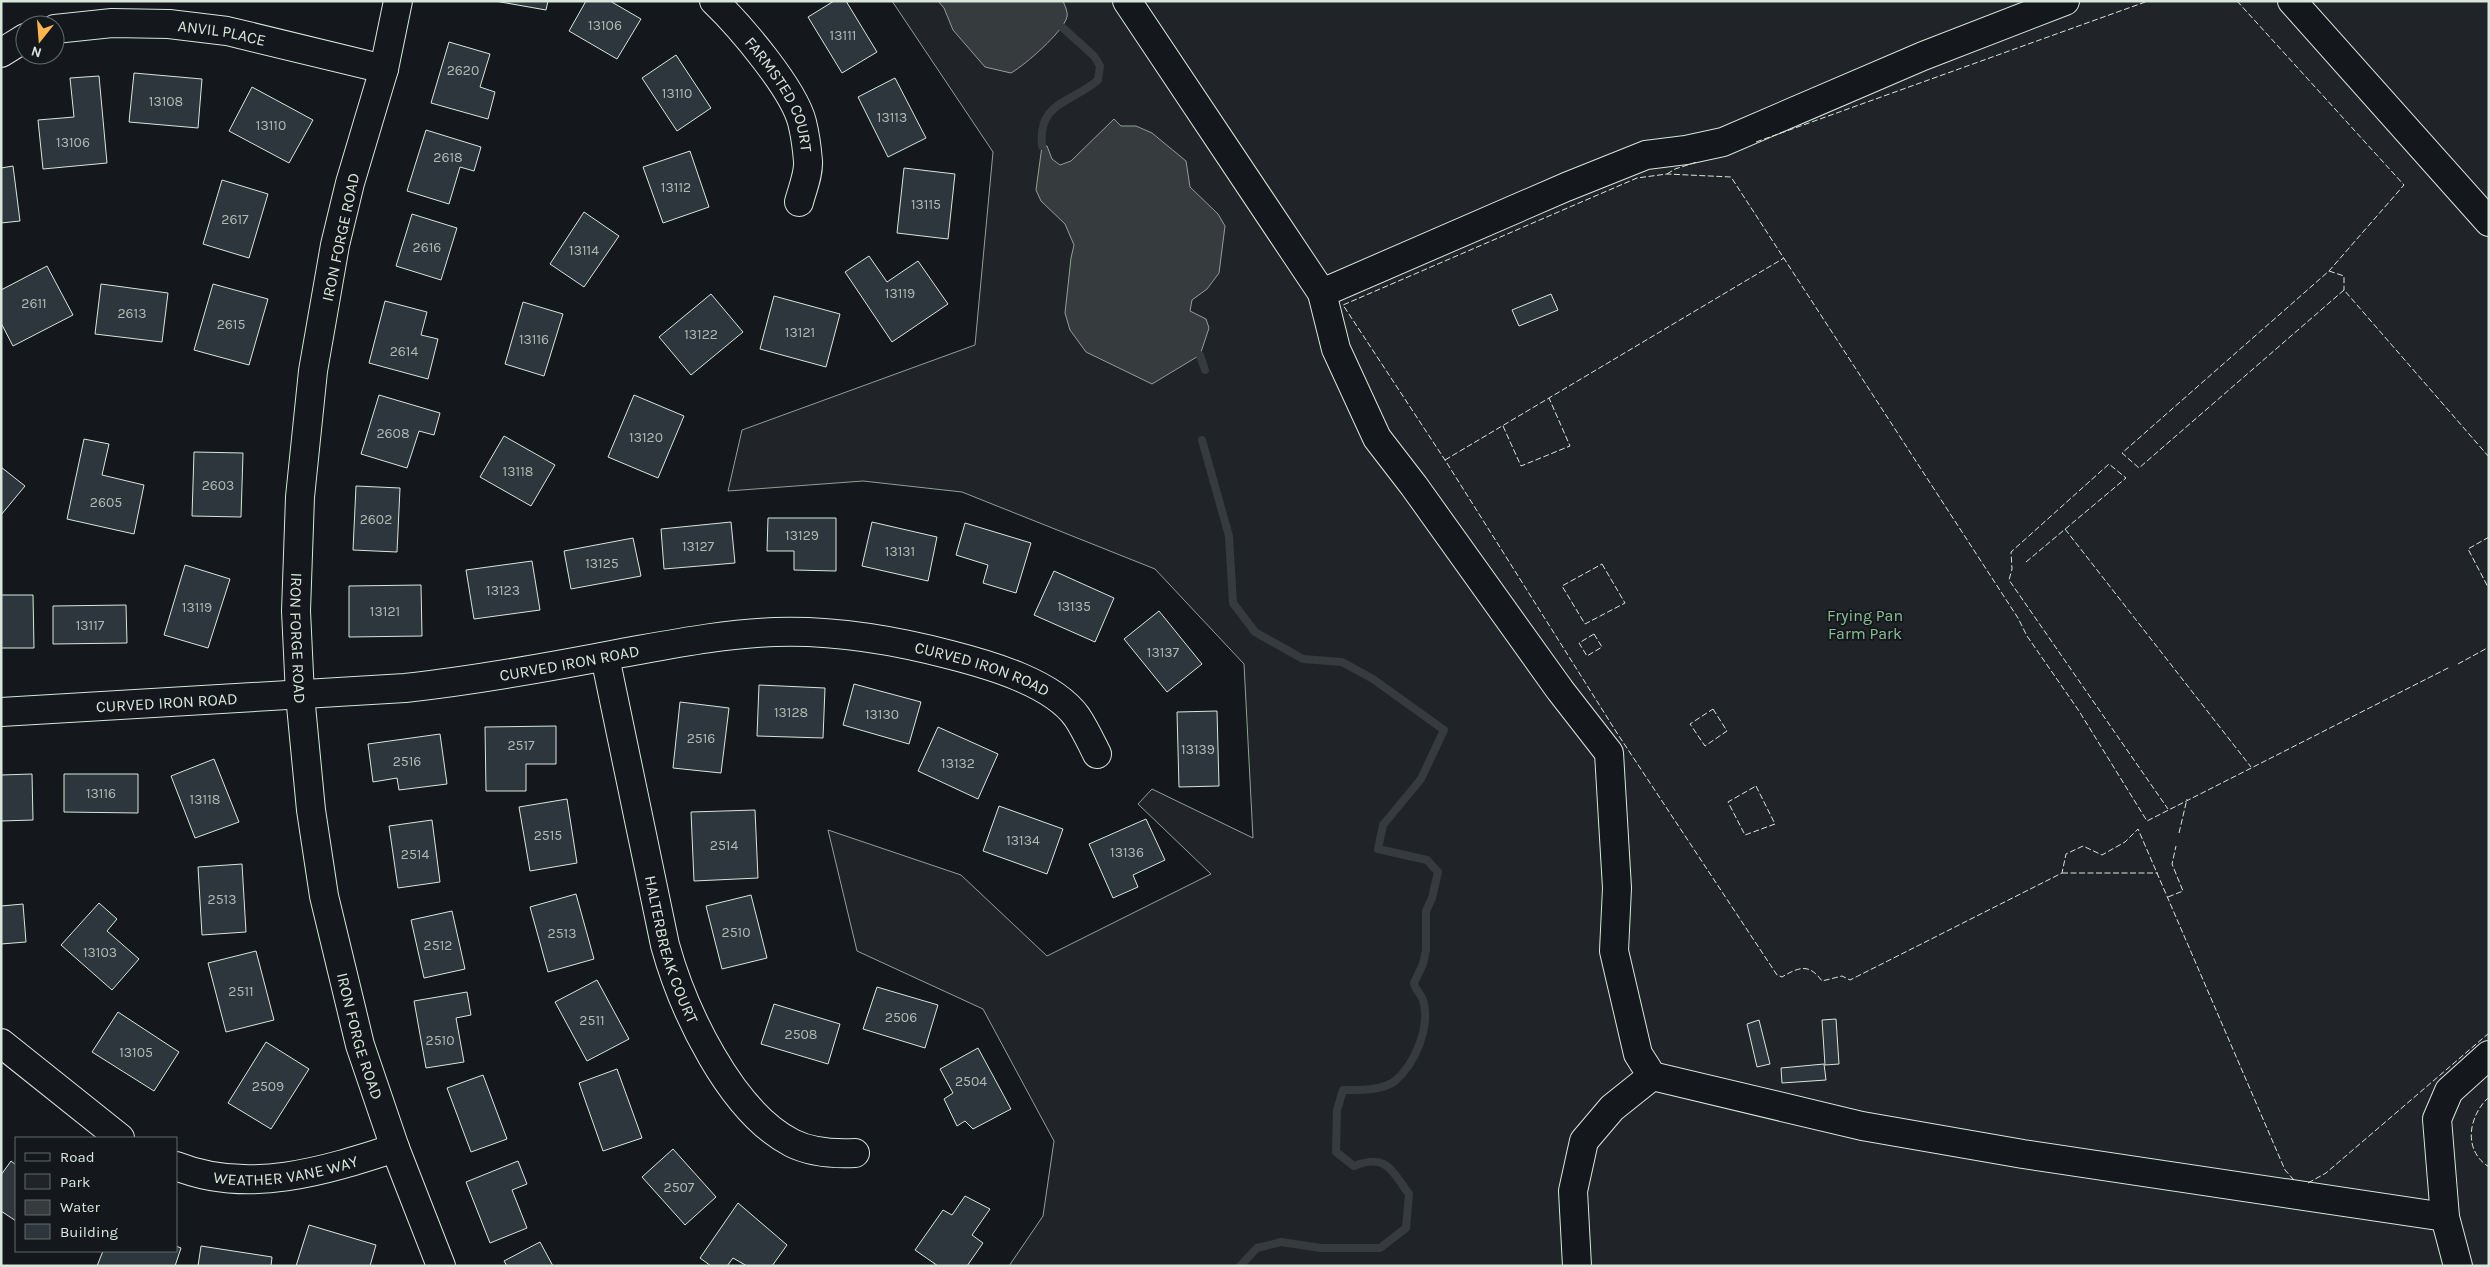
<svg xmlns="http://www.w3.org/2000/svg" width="2490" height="1267" viewBox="0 0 2490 1267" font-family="Karla,sans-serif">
	<rect width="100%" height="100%" fill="#14181c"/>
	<path fill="#202428" stroke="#939e99" d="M 892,1 L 2489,1 L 2489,1266 L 1009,1266 L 1043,1216 L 1054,1141 L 983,1009 L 857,951 L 828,830 L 961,875 L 1047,956 L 1211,874 L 1138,804 L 1152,789 L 1253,838 L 1244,664 L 1155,569 L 962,492 L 863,481 L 728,491 L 742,430 L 975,345 L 993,152 Z"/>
	<path fill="#363b3e" stroke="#939e99" d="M 938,1 L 1063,1 C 1065,6 1068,12 1067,17 C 1063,32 1025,65 1011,73 L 985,67 L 953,30 L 944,8 Z
		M 1114,119 L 1121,126 L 1136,126 L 1152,133 L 1186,161 L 1190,187 L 1218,214 L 1225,226 L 1219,273 L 1207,289 L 1192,300 L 1190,311 L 1206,319 L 1209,328 L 1200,355 L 1152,384 L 1086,352 L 1070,330 L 1065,313 L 1071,258 L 1074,245 L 1065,224 L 1041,201 L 1036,190 L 1042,146 L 1047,146 L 1052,159 L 1060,165 L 1071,161 Z"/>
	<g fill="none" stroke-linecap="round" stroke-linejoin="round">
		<path stroke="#363b3e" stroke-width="8" d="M 1042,146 C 1038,101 1070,104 1098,80 L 1100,66 L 1094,56 L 1063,28
			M 1200,355 L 1205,370
			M 1202,440 L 1229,536 L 1233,603 L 1255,632 L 1303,659 L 1342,662 L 1373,679 L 1444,730 L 1421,779 L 1383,825 L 1378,849 L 1427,860 L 1438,872 L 1432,898 L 1426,911 L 1426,950 L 1423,964 L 1414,983 C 1415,990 1421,994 1423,1000 C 1431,1026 1415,1064 1395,1081 C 1382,1091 1358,1090 1343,1090 L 1337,1110 L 1336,1152 L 1354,1166 C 1387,1153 1391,1170 1409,1194 L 1406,1228 L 1380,1248 L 1321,1248 L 1281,1242 L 1257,1248 L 1240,1266"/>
	</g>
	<path fill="#2c363c" stroke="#d8e6dc" d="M 495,1 L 548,1 L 546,10 Z
		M 586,1 L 610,1 L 641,19 L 617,59 L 569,31 Z
		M 834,1 L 846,1 L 877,52 L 842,73 L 808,17 Z
		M 449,42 L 490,54 L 480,87 L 495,92 L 488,119 L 431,103 Z
		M 676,55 L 711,108 L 677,131 L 642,78 Z
		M 134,73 L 202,79 L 198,128 L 129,122 Z
		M 99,76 L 107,163 L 43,169 L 38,120 L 74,117 L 70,78 Z
		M 895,78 L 926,138 L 888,157 L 858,97 Z
		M 252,87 L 313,120 L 289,163 L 229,131 Z
		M 426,130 L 481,147 L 474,171 L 460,167 L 449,204 L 407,191 Z
		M 690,151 L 709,207 L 663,223 L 643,167 Z
		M 13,166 L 20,221 L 1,223 L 1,168 Z
		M 904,168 L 955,174 L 948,239 L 897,233 Z
		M 222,180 L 268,194 L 249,258 L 203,244 Z
		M 584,212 L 619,236 L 584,287 L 550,264 Z
		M 412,214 L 457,228 L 441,280 L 396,266 Z
		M 869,256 L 887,282 L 918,261 L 948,304 L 892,342 L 845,272 Z
		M 47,266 L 73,315 L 13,346 L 1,323 L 1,290 Z
		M 101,284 L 168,293 L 162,342 L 95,334 Z
		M 213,284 L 268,299 L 249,365 L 194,350 Z
		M 711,294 L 743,332 L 691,375 L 659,337 Z
		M 1551,294 L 1558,310 L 1519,326 L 1512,310 Z
		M 774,296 L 840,314 L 826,367 L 760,349 Z
		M 385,301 L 427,312 L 421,335 L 438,339 L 428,379 L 369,363 Z
		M 523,302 L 563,314 L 544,376 L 505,364 Z
		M 379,395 L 440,413 L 434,435 L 419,431 L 407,468 L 361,454 Z
		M 634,395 L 684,416 L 658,478 L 608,457 Z
		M 504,436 L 555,465 L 531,506 L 480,477 Z
		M 84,439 L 109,444 L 102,475 L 144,485 L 134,534 L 67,519 Z
		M 194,452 L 243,453 L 241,517 L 192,516 Z
		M 1,467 L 25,486 L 1,515 Z
		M 356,486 L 400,488 L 397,552 L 353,550 Z
		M 768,518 L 836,518 L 836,571 L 794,570 L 794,551 L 767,551 Z
		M 731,522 L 735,563 L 664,569 L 661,529 Z
		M 872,522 L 937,537 L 928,581 L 862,566 Z
		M 965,523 L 1031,543 L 1016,593 L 983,583 L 988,565 L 956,555 Z
		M 633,538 L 641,576 L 571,589 L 564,551 Z
		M 532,561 L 540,610 L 474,619 L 466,570 Z
		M 185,565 L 230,579 L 208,648 L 164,635 Z
		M 1054,571 L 1114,598 L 1095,642 L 1034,615 Z
		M 421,585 L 422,636 L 349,637 L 349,586 Z
		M 1,595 L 33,595 L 34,648 L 1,648 Z
		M 126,605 L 127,643 L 53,644 L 53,606 Z
		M 1159,611 L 1202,664 L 1167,692 L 1124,639 Z
		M 854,684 L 921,702 L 909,744 L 843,725 Z
		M 759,685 L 825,688 L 823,738 L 757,736 Z
		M 680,702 L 729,708 L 721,773 L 673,768 Z
		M 1217,711 L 1219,786 L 1179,787 L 1177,712 Z
		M 556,726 L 556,764 L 526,764 L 526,791 L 486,791 L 485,727 Z
		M 938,727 L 998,754 L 978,799 L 918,771 Z
		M 440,734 L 447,784 L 399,790 L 397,778 L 373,782 L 368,744 Z
		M 214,759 L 239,822 L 195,838 L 171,776 Z
		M 32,774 L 33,820 L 1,821 L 1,775 Z
		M 64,774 L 138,774 L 138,813 L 64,812 Z
		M 567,799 L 577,863 L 530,871 L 519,807 Z
		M 999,806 L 1063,829 L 1047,874 L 983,851 Z
		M 755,810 L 758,878 L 694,881 L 691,812 Z
		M 1146,819 L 1165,860 L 1133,875 L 1138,887 L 1113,898 L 1089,844 Z
		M 432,820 L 440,882 L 398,888 L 389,826 Z
		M 242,864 L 246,932 L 202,935 L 198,867 Z
		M 576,894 L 594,959 L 548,972 L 530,907 Z
		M 751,895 L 767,958 L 722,969 L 706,906 Z
		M 99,903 L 117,919 L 107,931 L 139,959 L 112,990 L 61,945 Z
		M 23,904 L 26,942 L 1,944 L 1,906 Z
		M 452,911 L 465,969 L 424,978 L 411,920 Z
		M 256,951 L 274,1020 L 226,1032 L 208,963 Z
		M 597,980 L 629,1039 L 587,1061 L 555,1002 Z
		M 877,987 L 938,1005 L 925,1048 L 863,1029 Z
		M 467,992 L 471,1015 L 456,1018 L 464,1062 L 426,1068 L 414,1001 Z
		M 774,1004 L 840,1024 L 828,1064 L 761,1044 Z
		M 118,1012 L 179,1052 L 154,1091 L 92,1052 Z
		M 1836,1019 L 1839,1064 L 1825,1065 L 1822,1020 Z
		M 1759,1020 L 1770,1064 L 1757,1067 L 1747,1024 Z
		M 266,1042 L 309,1069 L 271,1129 L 228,1103 Z
		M 978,1048 L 1011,1109 L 973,1129 L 965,1121 L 957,1126 L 944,1099 L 953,1093 L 940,1069 Z
		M 1824,1064 L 1826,1080 L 1782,1083 L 1781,1068 Z
		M 617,1069 L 642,1138 L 603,1151 L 579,1083 Z
		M 483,1075 L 507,1139 L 471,1152 L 447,1088 Z
		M 673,1149 L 716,1197 L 685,1225 L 642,1177 Z
		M 11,1161 L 16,1165 L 16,1221 L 1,1211 L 1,1175 Z
		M 518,1161 L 527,1184 L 512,1190 L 527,1228 L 490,1243 L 466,1182 Z
		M 965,1196 L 990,1209 L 972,1235 L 983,1243 L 967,1266 L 938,1266 L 915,1250 L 943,1210 L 952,1215 Z
		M 738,1203 L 787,1245 L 772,1266 L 747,1266 L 733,1258 L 727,1266 L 711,1266 L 700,1258 Z
		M 309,1225 L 376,1245 L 370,1266 L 296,1266 Z
		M 540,1242 L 553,1266 L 507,1266 L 504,1261 Z
		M 176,1246 L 181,1248 L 175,1266 L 97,1266 L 103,1251 L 176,1251 Z
		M 201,1246 L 272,1257 L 271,1266 L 198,1266 Z"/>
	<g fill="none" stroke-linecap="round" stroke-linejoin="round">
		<defs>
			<g id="minor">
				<path id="s1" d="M 398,1 L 384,69 L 350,183 L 335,245 L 313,371 L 300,497 L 296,611 L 300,695 L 311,810 L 324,896 L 360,1045 L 395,1148 L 441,1266"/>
				<path id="s2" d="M 714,1 C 740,26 793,88 802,122 C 805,134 807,149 808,161 C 809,174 802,190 799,202"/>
				<path d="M 1127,1 L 1322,293 L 1336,349 L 1377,438 L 1414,486 L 1560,690 L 1609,753 L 1617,888 L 1614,951 L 1638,1054 L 1652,1076 L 1862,1126 L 2023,1154 L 2445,1217"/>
				<path d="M 2292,1 L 2489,222"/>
				<path id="s3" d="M 55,29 L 112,23 L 169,24 L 227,31 L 384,69"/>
				<path d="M 1,53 L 25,38"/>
				<path d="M 1322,293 L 1566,187 L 1646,155 L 1686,150 L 1723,142 L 1923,56 L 2065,1"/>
				<path id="s4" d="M 605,657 L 665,945 C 683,1010 730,1111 792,1143 C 812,1153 834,1154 855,1153"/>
				<path id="s5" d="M 1,712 L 405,688 C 478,680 550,667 622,653 C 673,644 723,634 775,632 C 834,630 894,640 951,655 C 990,665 1053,683 1077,717 C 1085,729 1091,742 1097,754"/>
				<path d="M 1,1043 L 120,1138"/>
				<path id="s6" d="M 176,1166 C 248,1195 325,1171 395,1148"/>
				<path d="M 1577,1266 L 1573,1191 L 1584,1141 L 1612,1108 L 1652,1076"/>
				<path d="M 2458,1266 L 2445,1217 L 2437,1119 L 2449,1091 L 2489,1055"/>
			</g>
		</defs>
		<use href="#minor" stroke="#d8e6dc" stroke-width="30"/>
		<use href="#minor" stroke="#14181c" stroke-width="28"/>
		<path stroke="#d8e6dc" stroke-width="1" stroke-dasharray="6 2.5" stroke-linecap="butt" d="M 2237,1 L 2404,185 L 2329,271 L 2122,453 L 2139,468 L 2344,290 L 2489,457
			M 1756,142 L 2148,1
			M 1667,174 L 1675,169 L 1697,162
			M 2329,271 L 2344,276 L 2344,290
			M 1503,426 L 1521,466 L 1570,446 L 1549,398
			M 1445,460 L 1784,258
			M 2065,529 L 2251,767
			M 2489,537 L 2468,549 L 2489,589
			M 2026,562 L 2126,478 L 2109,464 L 2011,552 L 2012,569 L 2009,580 L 2168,809
			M 1602,564 L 1625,603 L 1585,624 L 1562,586 Z
			M 1594,634 L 1602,647 L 1587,656 L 1579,643 Z
			M 2458,664 L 2489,647
			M 1713,709 L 1727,731 L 1705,746 L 1690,724 Z
			M 1756,786 L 1775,824 L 1745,835 L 1728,802 Z
			M 2179,833 L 2187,799
			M 2062,873 L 2158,873
			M 2168,897 L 2183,891 L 2172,864 L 2176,846
			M 2489,1097 C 2469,1115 2462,1150 2489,1167
			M 2294,1180 L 2285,1170 L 2138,829 L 2125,842 L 2102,855 L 2083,846 L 2066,854 L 2062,873 L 1850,980 L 1842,976 L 1822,981 C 1809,963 1799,967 1782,977 L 1777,975 L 1617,733 L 1445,460 L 1343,305 L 1637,178 L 1667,174 L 1731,177 L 2018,618 L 2027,636 L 2079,711 L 2147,821 L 2450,667
			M 2308,1183 L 2326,1173 L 2489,1033"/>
	</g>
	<g text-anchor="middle" stroke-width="4" stroke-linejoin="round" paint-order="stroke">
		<g font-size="14" fill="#adbab4">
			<text x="605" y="30">13106</text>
			<text x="843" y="40">13111</text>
			<text x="463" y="75">2620</text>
			<text x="677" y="98">13110</text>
			<text x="166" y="106">13108</text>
			<text x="892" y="122">13113</text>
			<text x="271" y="130">13110</text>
			<text x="73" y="147">13106</text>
			<text x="448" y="162">2618</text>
			<text x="676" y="192">13112</text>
			<text x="926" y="209">13115</text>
			<text x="235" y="224">2617</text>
			<text x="427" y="252">2616</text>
			<text x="584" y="255">13114</text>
			<text x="900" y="298">13119</text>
			<text x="34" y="308">2611</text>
			<text x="132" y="318">2613</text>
			<text x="231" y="329">2615</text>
			<text x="800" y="337">13121</text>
			<text x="701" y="339">13122</text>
			<text x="534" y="344">13116</text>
			<text x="404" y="356">2614</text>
			<text x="393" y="438">2608</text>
			<text x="646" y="442">13120</text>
			<text x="518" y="476">13118</text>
			<text x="218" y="490">2603</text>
			<text x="106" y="507">2605</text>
			<text x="376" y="524">2602</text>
			<text x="802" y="540">13129</text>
			<text x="698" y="551">13127</text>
			<text x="900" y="556">13131</text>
			<text x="602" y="568">13125</text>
			<text x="503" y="595">13123</text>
			<text x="1074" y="611">13135</text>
			<text x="197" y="612">13119</text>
			<text x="385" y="616">13121</text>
			<text x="90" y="630">13117</text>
			<text x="1163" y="657">13137</text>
			<text x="791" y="717">13128</text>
			<text x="882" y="719">13130</text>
			<text x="701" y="743">2516</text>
			<text x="521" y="750">2517</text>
			<text x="1198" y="754">13139</text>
			<text x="407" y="766">2516</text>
			<text x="958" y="768">13132</text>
			<text x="101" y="798">13116</text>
			<text x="205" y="804">13118</text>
			<text x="548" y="840">2515</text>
			<text x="1023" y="845">13134</text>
			<text x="724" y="850">2514</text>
			<text x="1127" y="857">13136</text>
			<text x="415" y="859">2514</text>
			<text x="222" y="904">2513</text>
			<text x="736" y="937">2510</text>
			<text x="562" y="938">2513</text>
			<text x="438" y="950">2512</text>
			<text x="100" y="957">13103</text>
			<text x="241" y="996">2511</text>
			<text x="901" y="1022">2506</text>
			<text x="592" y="1025">2511</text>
			<text x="801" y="1039">2508</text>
			<text x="440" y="1045">2510</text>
			<text x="136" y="1057">13105</text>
			<text x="971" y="1086">2504</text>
			<text x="268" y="1091">2509</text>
			<text x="679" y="1192">2507</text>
		</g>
		<g font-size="16" fill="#d8e6dc" stroke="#14181c">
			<text dy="6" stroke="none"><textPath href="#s3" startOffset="168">ANVIL PLACE</textPath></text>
			<text dy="6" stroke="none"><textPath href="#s2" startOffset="116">FARMSTED COURT</textPath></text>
			<text transform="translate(340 237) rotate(-78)" y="6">IRON FORGE ROAD</text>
			<text dy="6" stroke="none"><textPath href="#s1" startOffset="648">IRON FORGE ROAD</textPath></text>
			<text dy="6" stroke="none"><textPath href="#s5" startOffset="571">CURVED IRON ROAD</textPath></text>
			<text dy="6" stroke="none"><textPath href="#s5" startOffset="991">CURVED IRON ROAD</textPath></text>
			<text dy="6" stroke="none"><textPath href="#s5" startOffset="166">CURVED IRON ROAD</textPath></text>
			<text dy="6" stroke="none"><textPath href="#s4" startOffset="300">HALTERBREAK COURT</textPath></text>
			<text dy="6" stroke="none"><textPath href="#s1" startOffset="1052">IRON FORGE ROAD</textPath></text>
			<text dy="6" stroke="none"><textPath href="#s6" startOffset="112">WEATHER VANE WAY</textPath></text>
		</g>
		<g font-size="16" fill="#8ac095" stroke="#14181c">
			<text x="1865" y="621">Frying Pan<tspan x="1865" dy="18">Farm Park</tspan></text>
		</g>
	</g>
	<rect width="2490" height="1267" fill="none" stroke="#d8e6dc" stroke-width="5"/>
	<rect x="15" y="1137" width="162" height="115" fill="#14181c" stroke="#626a69"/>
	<rect x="25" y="1153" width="25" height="8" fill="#14181c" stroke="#626a69"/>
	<text x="60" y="1162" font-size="15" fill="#d8e6dc">Road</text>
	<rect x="25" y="1174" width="25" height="15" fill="#202428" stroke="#626a69"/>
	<text x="60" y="1187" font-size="15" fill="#d8e6dc">Park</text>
	<rect x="25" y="1200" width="25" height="15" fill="#363b3e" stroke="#626a69"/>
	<text x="60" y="1212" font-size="15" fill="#d8e6dc">Water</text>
	<rect x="25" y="1224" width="25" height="15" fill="#2c363c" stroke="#626a69"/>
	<text x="60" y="1237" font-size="15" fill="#d8e6dc">Building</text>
	<g transform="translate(40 40) rotate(197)"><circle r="24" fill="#14181c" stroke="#626a69"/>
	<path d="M0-4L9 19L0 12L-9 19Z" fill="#ffb74d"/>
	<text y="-8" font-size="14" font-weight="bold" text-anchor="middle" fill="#d8e6dc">N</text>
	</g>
</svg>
